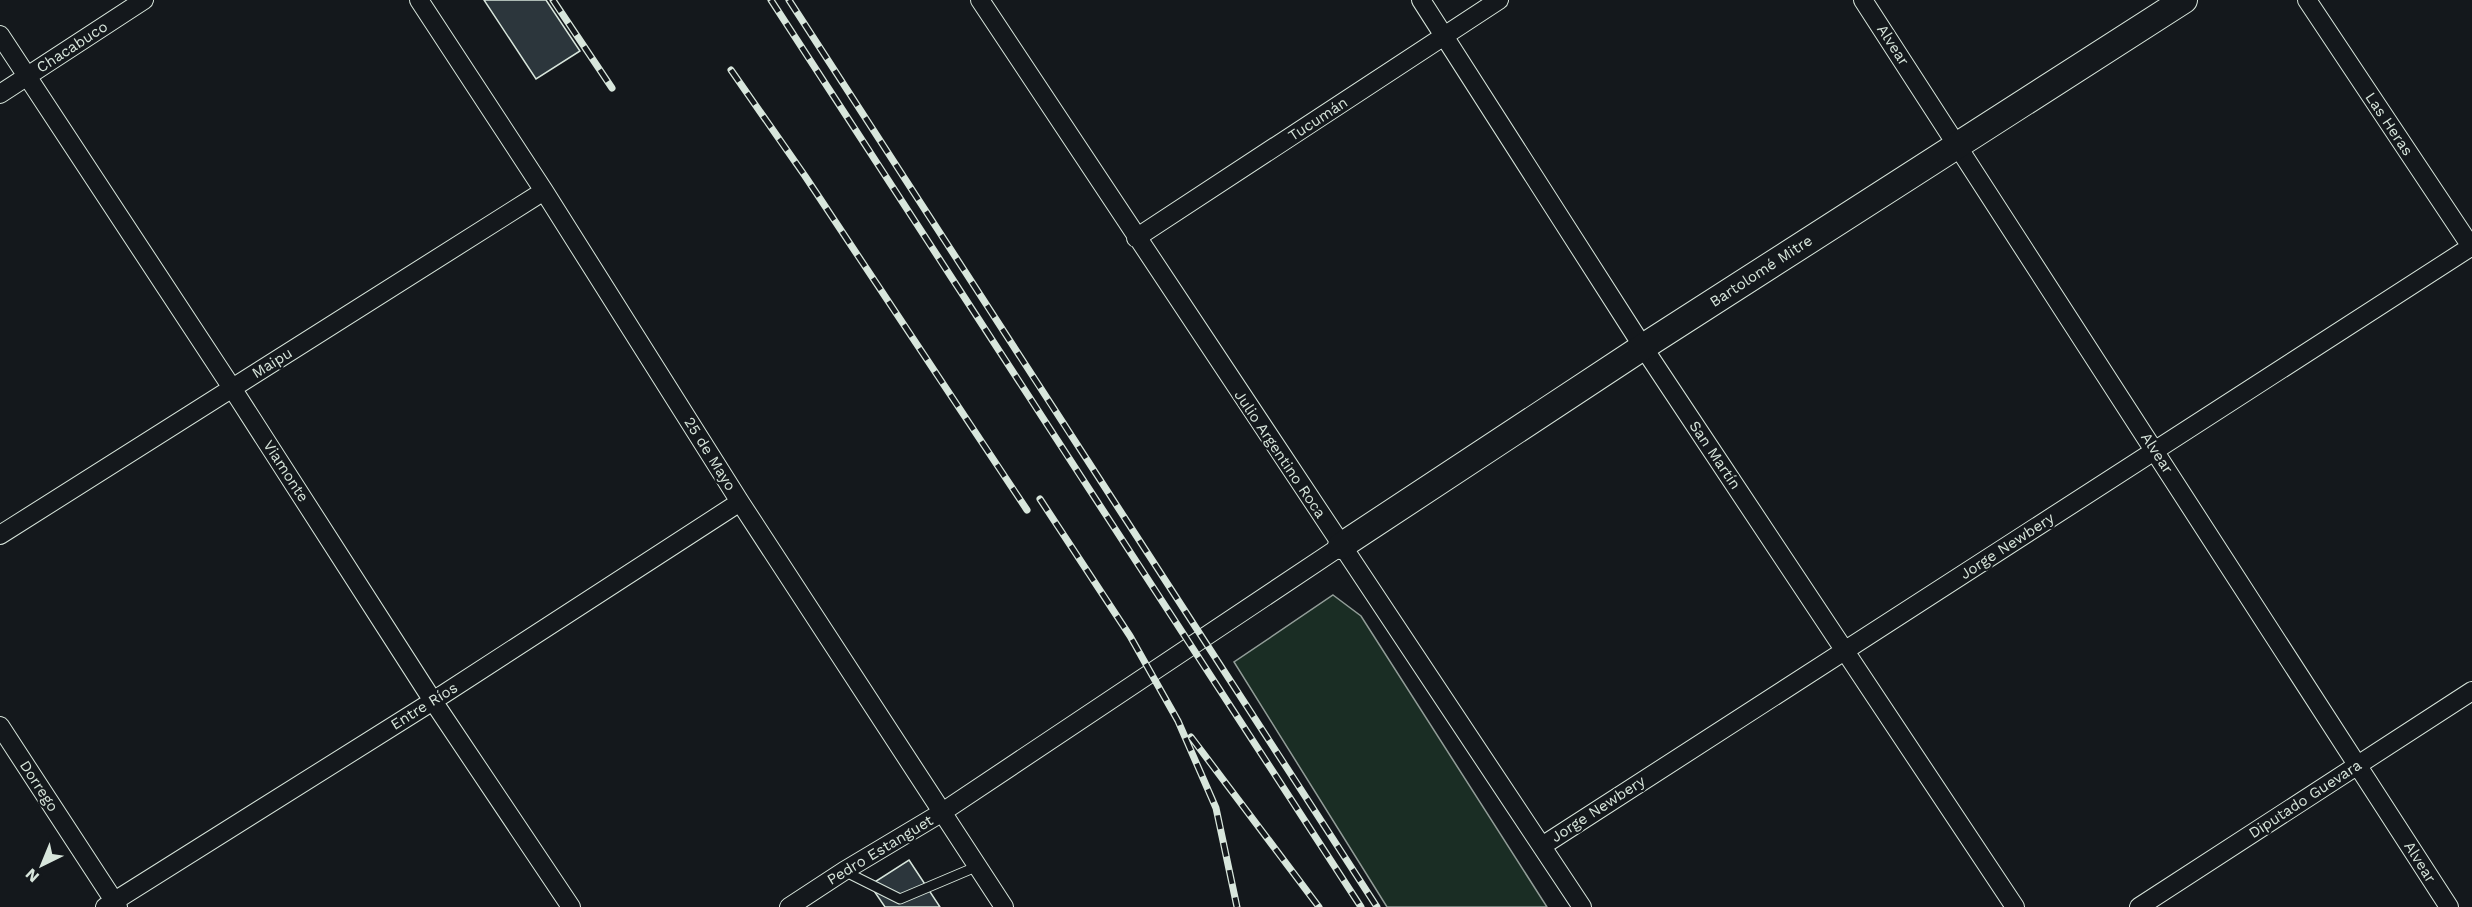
<svg xmlns="http://www.w3.org/2000/svg" width="2472" height="907" viewBox="0 0 2472 907" font-family="'Work Sans',sans-serif">
	<rect width="100%" height="100%" fill="#14181c"/>
	<path fill="#1a2d24" stroke="#939e99" stroke-width="1.5" d="M 1333,595 L 1361,616 L 1547,907 L 1387,907 L 1234,662 Z"/>
	<path fill="#2c363c" stroke="#d8e6dc" stroke-width="1.5" d="M 484,0 L 546,0 L 580,51 L 536,79 Z
		M 909,860 L 940,907 L 885,907 L 870,885 Z"/>
	<g fill="none" stroke-linecap="round" stroke-linejoin="round">
		<defs>
			<path id="service" d="M 844,871 L 900,899 L 978,866"/>
			<path id="minor" d="M 419,0 L 544,191 L 740,502 L 1004,907
				M 980,0 L 1582,907
				M 1421,0 L 1643,347 L 2015,907
				M 1863,0 L 2449,907
				M 2307,0 L 2472,248
				M 0,35 L 232,388 L 433,701 L 571,907
				M 0,94 L 144,0
				M 1136,238 L 1499,0
				M 0,535 L 544,191
				M 0,726 L 118,907
				M 1542,846 L 2472,246
				M 105,907 L 433,701 L 740,502
				M 789,907 L 844,871 L 941,813 L 1341,546
				M 2139,907 L 2472,691"/>
			<path id="secondary" d="M 1341,546 L 1643,347 L 2184,0"/>
		</defs>
		<use href="#service" stroke="#d8e6dc" stroke-width="11"/>
		<use href="#minor" stroke="#d8e6dc" stroke-width="20"/>
		<use href="#secondary" stroke="#d8e6dc" stroke-width="28"/>
		<use href="#service" stroke="#14181c" stroke-width="9"/>
		<use href="#minor" stroke="#14181c" stroke-width="18"/>
		<use href="#secondary" stroke="#14181c" stroke-width="26"/>
		<defs>
			<path id="rail" d="M 553,0 L 612,88
				M 771,0 L 1361,907
				M 789,0 L 1377,907
				M 731,70 L 805,176 L 1027,510
				M 1040,499 L 1130,636 L 1178,721 L 1216,808 L 1237,907
				M 1191,737 L 1319,907"/>
		</defs>
		<use href="#rail" stroke="#d8e6dc" stroke-width="7"/>
		<use href="#rail" stroke="#14181c" stroke-width="4.5" stroke-dasharray="14" stroke-linecap="butt"/>
	</g>
	<g text-anchor="middle" stroke-width="4.5" stroke-linejoin="round" paint-order="stroke">
		<g font-size="15" fill="#d8e6dc" stroke="#14181c">
			<text transform="translate(1893 45) rotate(57)" y="5">Alvear</text>
			<text transform="translate(72 47) rotate(-33)" y="5">Chacabuco</text>
			<text transform="translate(1318 119) rotate(-33)" y="5">Tucumán</text>
			<text transform="translate(2389 124) rotate(56)" y="5">Las Heras</text>
			<text transform="translate(1761 271) rotate(-33)" y="5">Bartolomé Mitre</text>
			<text transform="translate(272 363) rotate(-32)" y="5">Maipu</text>
			<text transform="translate(2157 453) rotate(57)" y="5">Alvear</text>
			<text transform="translate(710 454) rotate(58)" y="5">25 de Mayo</text>
			<text transform="translate(1280 454) rotate(56)" y="5">Julio Argentino Roca</text>
			<text transform="translate(1715 455) rotate(56)" y="5">San Martín</text>
			<text transform="translate(286 471) rotate(57)" y="5">Viamonte</text>
			<text transform="translate(2007 546) rotate(-33)" y="5">Jorge Newbery</text>
			<text transform="translate(424 706) rotate(-32)" y="5">Entre Ríos</text>
			<text transform="translate(39 786) rotate(57)" y="5">Dorrego</text>
			<text transform="translate(2305 799) rotate(-33)" y="5">Diputado Guevara</text>
			<text transform="translate(1598 809) rotate(-33)" y="5">Jorge Newbery</text>
			<text transform="translate(880 850) rotate(-31)" y="5">Pedro Estanguet</text>
			<text transform="translate(2420 862) rotate(58)" y="5">Alvear</text>
		</g>
	</g>
	<g transform="translate(42 865) rotate(223)" stroke="#14181c" stroke-width="4.5" paint-order="stroke">
	<path d="M0-4.5L10 22L0 15L-10 22Z" fill="#d8e6dc"/>
	<text y="-9" font-size="16" font-weight="bold" text-anchor="middle" fill="#d8e6dc">N</text>
	</g>
</svg>
